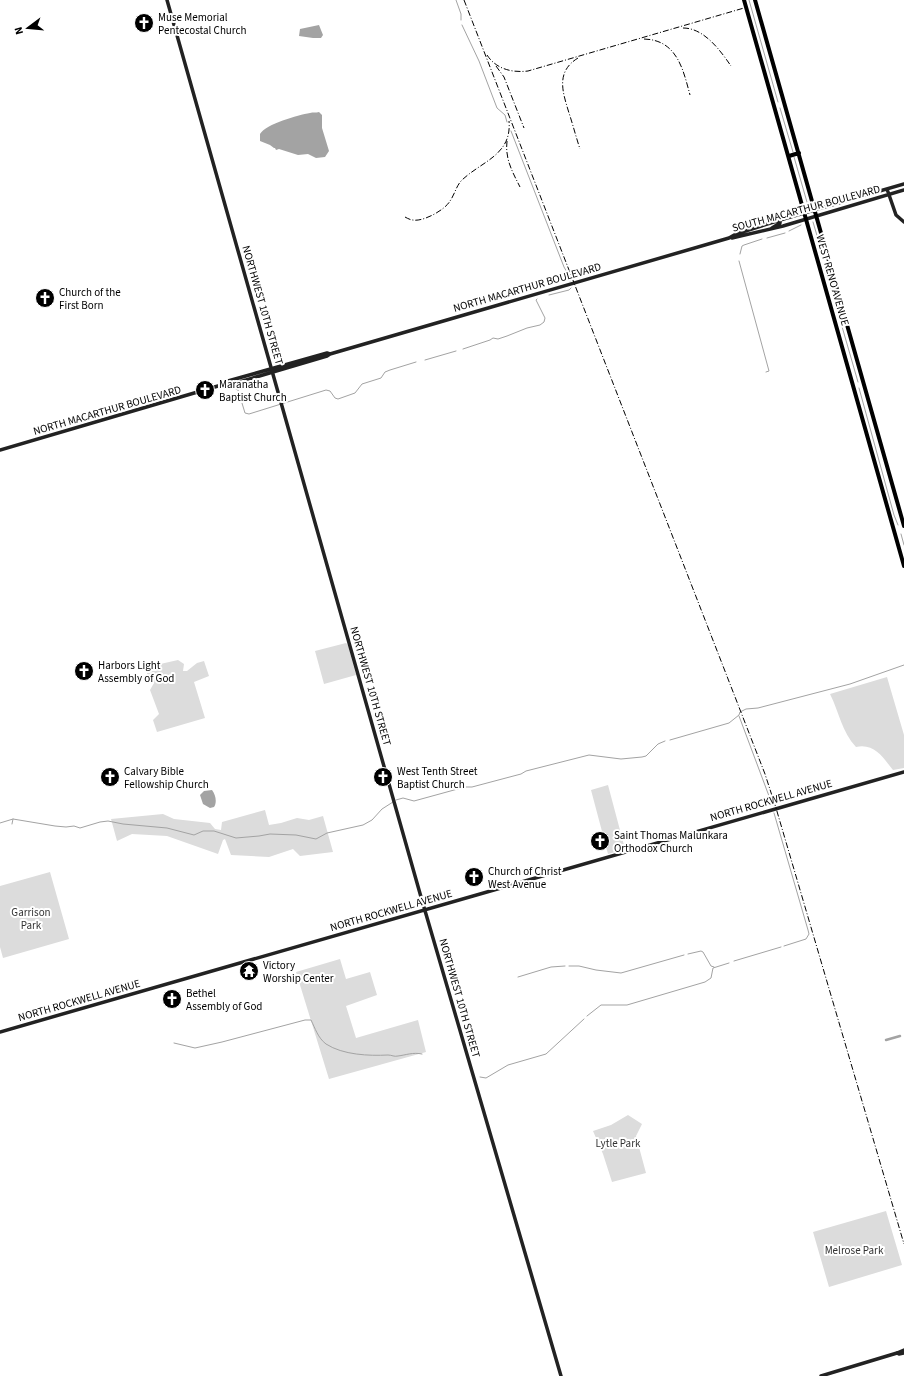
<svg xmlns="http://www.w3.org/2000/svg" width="904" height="1376" viewBox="0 0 904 1376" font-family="'Source Sans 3',sans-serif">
	<rect width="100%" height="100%" fill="#fff"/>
	<path fill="#dcdcdc" d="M 346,643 L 348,645 L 356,675 L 324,684 L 315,651 Z
		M 178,660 L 184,664 L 183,671 L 187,671 L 197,663 L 204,661 L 209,676 L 194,682 L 205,718 L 157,732 L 153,720 L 159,714 L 150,690 L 154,683 L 147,674 L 147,667 Z
		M 887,677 L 904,735 L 904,768 L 893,770 C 883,758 875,743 856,747 C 842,732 839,712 830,694 Z
		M 608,785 L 625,849 L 608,854 L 591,790 Z
		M 265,810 L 269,825 L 281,823 L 297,818 L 309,820 L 323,816 L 333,852 L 300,856 L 293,849 L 269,857 L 231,855 L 225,839 L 223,840 L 218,854 L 167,836 L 132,834 L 117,841 L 111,819 L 163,814 L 174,819 L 210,823 L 215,829 L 221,830 L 222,822 Z
		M 50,872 L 69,939 L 3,958 L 0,947 L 0,886 Z
		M 340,959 L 346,979 L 370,972 L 377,995 L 346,1006 L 356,1038 L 418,1020 L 426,1052 L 329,1079 L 296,972 Z
		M 628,1115 L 642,1124 L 636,1136 L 646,1173 L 612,1182 L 603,1154 L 593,1131 L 611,1125 Z
		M 886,1211 L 902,1265 L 829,1287 L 813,1232 Z"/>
	<path fill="#a3a3a3" d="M 319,25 L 323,35 L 321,38 L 313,38 L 299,36 L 300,29 Z
		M 319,112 L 322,115 L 322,128 L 329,151 L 325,157 L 316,158 L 308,154 L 298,155 L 279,149 L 276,150 L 275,148 L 274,148 L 270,145 L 260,141 L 260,134 C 266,124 298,115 310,113 C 313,112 316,113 319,112 Z
		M 212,790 C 216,795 217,803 214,807 L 210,808 L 203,804 L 200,795 L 204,791 Z"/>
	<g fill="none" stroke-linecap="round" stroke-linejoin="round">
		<path stroke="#a3a3a3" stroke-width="1" d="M 456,0 L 461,14 L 461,20
			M 749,0 L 778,102
			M 462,25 L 479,61 L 497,108 L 505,115 L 507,122
			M 780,108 L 793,152
			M 511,131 L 564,267 L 568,274 L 570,281
			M 794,157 L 809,209
			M 813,222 L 823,256
			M 789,231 L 801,225
			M 767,238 L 785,233
			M 740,254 L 742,246 L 744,245 L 762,239
			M 739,261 L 769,371 L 766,372
			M 826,271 L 858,382
			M 549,295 L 569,290 L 571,288
			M 463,349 L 490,340 L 493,338 L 498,339 L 507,336 L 527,328 L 540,325 L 544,322 L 545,318 L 536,300 L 537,299
			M 425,360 L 456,351
			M 232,387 L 238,390 L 245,413 L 249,414 L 326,390 L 330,391 L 335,398 L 338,399 L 355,393 L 362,384 L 381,378 L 385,372 L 390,370 L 416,362
			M 859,388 L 894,515 L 898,525
			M 901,534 L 904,545
			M 739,716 L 772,804
			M 670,740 L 729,723 L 739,715 L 740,712 L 746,709 L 758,708 L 850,684 L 904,665
			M 396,800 L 403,798 L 414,801 L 465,787 L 472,787 L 521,774 L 526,771 L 589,755 L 621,759 L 642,757 L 646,756 L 658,744 L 665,741
			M 774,813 L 808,930 L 809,934 L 806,939 L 784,946
			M 0,823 L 13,819 L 55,826 L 66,827 L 74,826 L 80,828 L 100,822 L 108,821 L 123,824 L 167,828 L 194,835 L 203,831 L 214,831 L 236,838 L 259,836 L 270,834 L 296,835 L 316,839 L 327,833 L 363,825 L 372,820 L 382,809 L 393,802
			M 12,824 L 13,819
			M 688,954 L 701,951 L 703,952 L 711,966 L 714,967
			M 734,961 L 781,947
			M 569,966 L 579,966 L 596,970 L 621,973 L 684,955
			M 518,977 L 551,967 L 565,966
			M 587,1016 L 601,1005 L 627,1005 L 705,982 L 711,978 L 713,968 L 729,963
			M 174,1043 L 195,1048 L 222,1042 L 305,1020 L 311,1020 C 315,1028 318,1038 326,1044 C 343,1055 369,1056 388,1055 C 392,1055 394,1057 398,1056 C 406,1055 413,1052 422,1054
			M 480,1077 L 486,1078 L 508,1065 L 546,1054 L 584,1019"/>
		<path stroke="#a3a3a3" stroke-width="2.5" d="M 886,1040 L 900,1036"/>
		<path stroke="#222" stroke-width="3.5" d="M 167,0 L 421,897 L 561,1376
			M 887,189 L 896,215 L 904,222
			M 772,228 L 780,223 L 780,220
			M 732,238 L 783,226 L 904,190
			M 222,384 L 228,381 L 327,353 L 330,354
			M 0,450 L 218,386 L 229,385 L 327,356 L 330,354 L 729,238 L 736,234 L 780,220 L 904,184
			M 0,1032 L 904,772
			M 897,1353 L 899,1354 L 904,1353
			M 821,1376 L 897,1353 L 904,1350"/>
		<path stroke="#000" stroke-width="4" d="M 744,0 L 904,566
			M 755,0 L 904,526
			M 789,156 L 799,153"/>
		<path stroke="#000" stroke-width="1" stroke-dasharray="6 2 1 2" stroke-linecap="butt" d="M 464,0 L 765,774 L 776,808 L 904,1244
			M 683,28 C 704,28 720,50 731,66
			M 644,39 C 677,40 683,69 690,95
			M 487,55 C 496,69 512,73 528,71 L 744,8
			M 578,58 C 555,72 563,93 569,113 C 573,125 576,137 580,149
			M 496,66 L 504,77 L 524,128
			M 507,141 C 505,159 512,171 520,187
			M 405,217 C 407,218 410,220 413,220 C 423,222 445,210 450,201 C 455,194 456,186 462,180 C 482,161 512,155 509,121"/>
	</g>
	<defs>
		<symbol id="church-disc" viewBox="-11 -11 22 22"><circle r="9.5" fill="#000" stroke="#fff"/><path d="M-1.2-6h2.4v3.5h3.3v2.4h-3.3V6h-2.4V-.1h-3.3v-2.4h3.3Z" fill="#fff"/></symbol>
		<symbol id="temple-disc" viewBox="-11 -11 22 22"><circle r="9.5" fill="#000" stroke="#fff"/><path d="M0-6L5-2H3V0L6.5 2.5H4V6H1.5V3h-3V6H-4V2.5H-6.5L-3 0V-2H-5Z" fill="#fff"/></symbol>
	</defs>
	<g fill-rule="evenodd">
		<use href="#church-disc" x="133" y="12" width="22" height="22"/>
		<use href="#church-disc" x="34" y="287" width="22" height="22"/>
		<use href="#church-disc" x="194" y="379" width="22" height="22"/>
		<use href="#church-disc" x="73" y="660" width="22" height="22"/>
		<use href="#church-disc" x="99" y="766" width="22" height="22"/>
		<use href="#church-disc" x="372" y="766" width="22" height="22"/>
		<use href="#church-disc" x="589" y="830" width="22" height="22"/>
		<use href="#church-disc" x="463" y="866" width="22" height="22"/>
		<use href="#temple-disc" x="238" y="960" width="22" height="22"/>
		<use href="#church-disc" x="161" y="988" width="22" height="22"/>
	</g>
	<g text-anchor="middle" stroke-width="4" stroke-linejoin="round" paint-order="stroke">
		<g font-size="11" fill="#000" stroke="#fff" text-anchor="start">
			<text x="158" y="21">Muse Memorial<tspan x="158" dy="13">Pentecostal Church</tspan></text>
			<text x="59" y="296">Church of the<tspan x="59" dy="13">First Born</tspan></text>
			<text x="219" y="388">Maranatha<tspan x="219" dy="13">Baptist Church</tspan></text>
			<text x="98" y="669">Harbors Light<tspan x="98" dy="13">Assembly of God</tspan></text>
			<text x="124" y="775">Calvary Bible<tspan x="124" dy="13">Fellowship Church</tspan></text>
			<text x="397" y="775">West Tenth Street<tspan x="397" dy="13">Baptist Church</tspan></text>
			<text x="614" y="839">Saint Thomas Malunkara<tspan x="614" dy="13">Orthodox Church</tspan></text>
			<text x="488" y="875">Church of Christ<tspan x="488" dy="13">West Avenue</tspan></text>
			<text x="263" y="969">Victory<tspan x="263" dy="13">Worship Center</tspan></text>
			<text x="186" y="997">Bethel<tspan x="186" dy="13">Assembly of God</tspan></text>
		</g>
		<g font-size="11" fill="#000" stroke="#fff">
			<text transform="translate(806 208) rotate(-15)" y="4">SOUTH MACARTHUR BOULEVARD</text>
			<text transform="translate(833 280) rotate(74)" y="4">WEST RENO AVENUE</text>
			<text transform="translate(527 287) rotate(-16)" y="4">NORTH MACARTHUR BOULEVARD</text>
			<text transform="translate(263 305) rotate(74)" y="4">NORTHWEST 10TH STREET</text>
			<text transform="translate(107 410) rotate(-16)" y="4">NORTH MACARTHUR BOULEVARD</text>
			<text transform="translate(371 686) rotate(74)" y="4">NORTHWEST 10TH STREET</text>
			<text transform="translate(771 800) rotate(-16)" y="4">NORTH ROCKWELL AVENUE</text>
			<text transform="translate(391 910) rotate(-16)" y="4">NORTH ROCKWELL AVENUE</text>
			<text transform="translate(460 998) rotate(74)" y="4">NORTHWEST 10TH STREET</text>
			<text transform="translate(79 1000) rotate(-16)" y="4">NORTH ROCKWELL AVENUE</text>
		</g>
		<g font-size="11" fill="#333" stroke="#fff">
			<text x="31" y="916">Garrison<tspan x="31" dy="13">Park</tspan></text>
			<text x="618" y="1147">Lytle Park</text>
			<text x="854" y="1254">Melrose Park</text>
		</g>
	</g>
	<g transform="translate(28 28) rotate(254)" stroke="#ffffff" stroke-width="3" paint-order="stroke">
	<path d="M0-3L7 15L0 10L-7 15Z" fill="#000000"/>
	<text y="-6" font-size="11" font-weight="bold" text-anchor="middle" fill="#000000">N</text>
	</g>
</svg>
